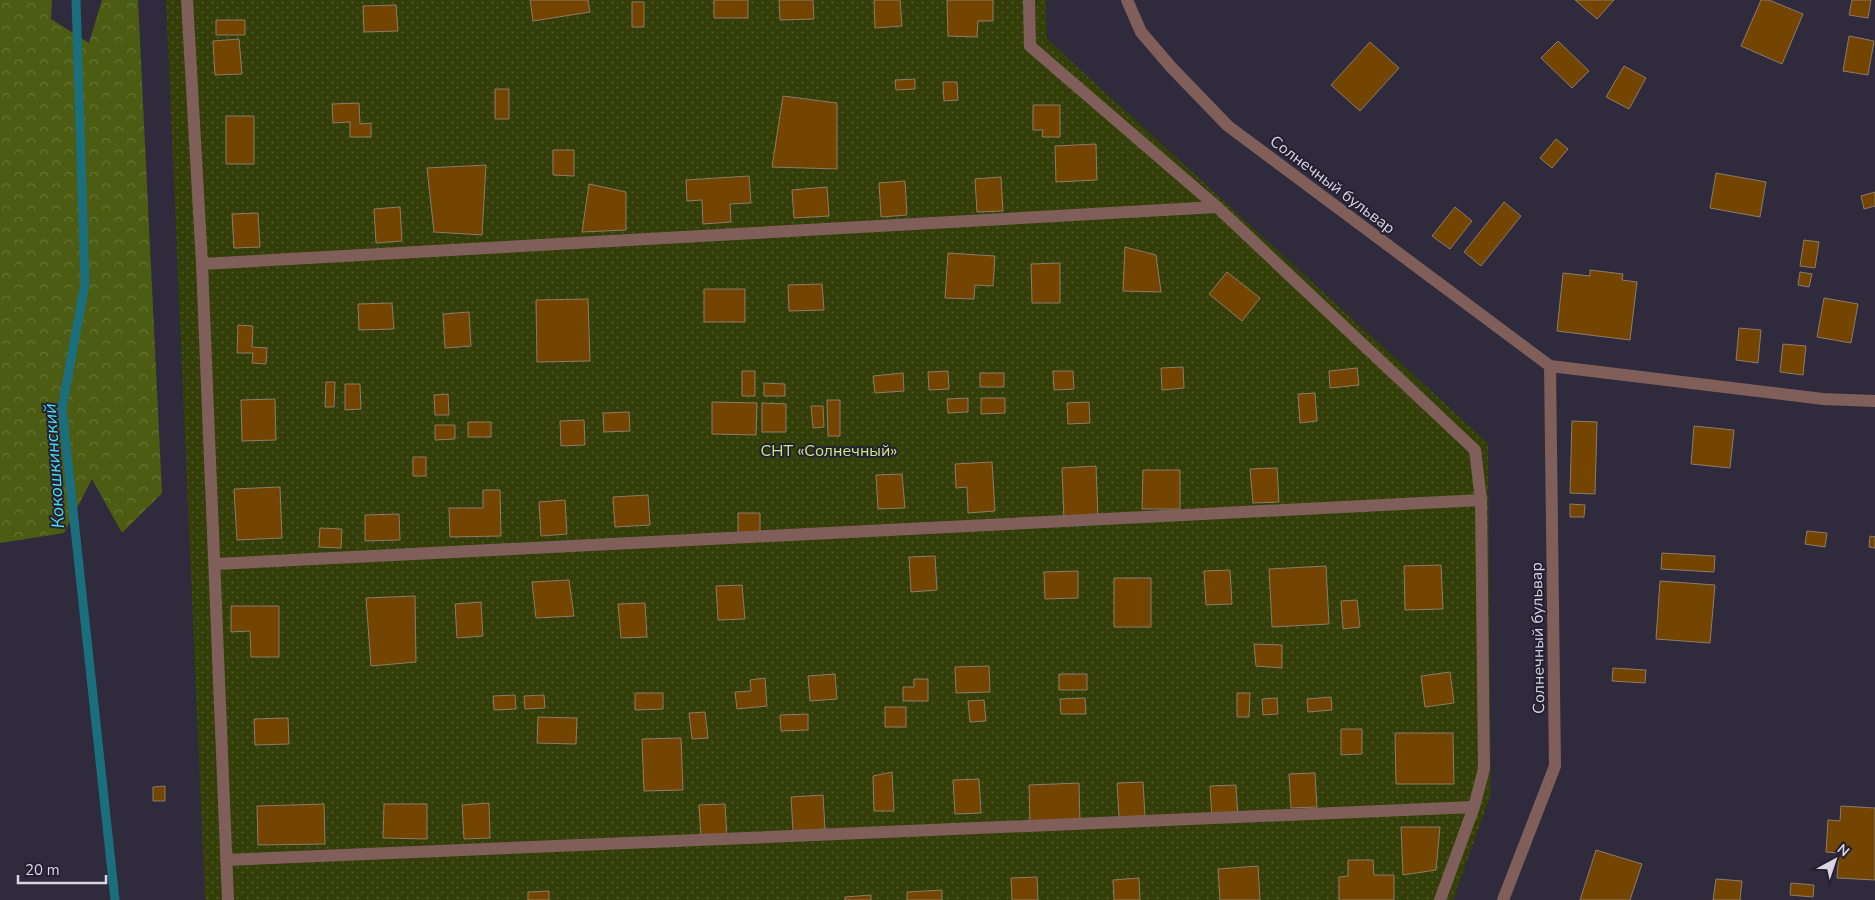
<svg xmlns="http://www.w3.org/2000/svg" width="1875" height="900" viewBox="0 0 1875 900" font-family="'Nunito Sans',sans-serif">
	<defs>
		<pattern id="forest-crowns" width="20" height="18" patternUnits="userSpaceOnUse" patternTransform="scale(1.25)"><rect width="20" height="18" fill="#4d5c13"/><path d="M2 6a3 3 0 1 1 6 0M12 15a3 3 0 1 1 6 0" fill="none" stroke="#667335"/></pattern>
		<pattern id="garden-dots" width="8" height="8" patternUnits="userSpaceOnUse" patternTransform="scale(1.25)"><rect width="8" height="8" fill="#333e09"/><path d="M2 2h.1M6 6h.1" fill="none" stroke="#50592d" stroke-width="1.8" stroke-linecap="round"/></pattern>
	</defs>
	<rect width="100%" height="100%" fill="#2f2a3c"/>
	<path fill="url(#forest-crowns)" d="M 0,0 L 52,0 L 51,19 L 89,43 L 102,0 L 138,0 L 162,493 L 122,533 L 92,479 L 64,533 L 0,543 Z"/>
	<path fill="url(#garden-dots)" d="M 166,0 L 1046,0 L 1047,39 L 1488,443 L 1491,794 L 1453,900 L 205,900 Z"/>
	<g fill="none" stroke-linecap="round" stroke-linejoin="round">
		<path stroke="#1b6e7b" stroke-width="9" d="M 76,0 L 85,284 L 62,408 L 115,900"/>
	</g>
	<path fill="#744500" stroke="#8c7b6b" d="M 530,0 L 588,0 L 590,12 L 533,21 Z
		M 714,0 L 748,0 L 748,18 L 714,18 Z
		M 779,0 L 813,0 L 814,19 L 780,20 Z
		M 874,0 L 900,0 L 902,26 L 875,28 Z
		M 947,0 L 993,0 L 993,21 L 978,21 L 977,37 L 948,36 Z
		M 1575,0 L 1614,0 L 1597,19 Z
		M 1761,0 L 1769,0 L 1803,14 L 1782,64 L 1741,46 Z
		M 1852,0 L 1871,0 L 1868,18 L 1849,15 Z
		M 632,2 L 644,2 L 644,27 L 632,27 Z
		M 396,5 L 398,31 L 364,32 L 363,6 Z
		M 216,20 L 245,20 L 245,35 L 216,35 Z
		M 1849,36 L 1874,41 L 1868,75 L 1843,71 Z
		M 239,39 L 242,74 L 215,75 L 213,41 Z
		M 1558,41 L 1589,71 L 1572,88 L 1541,58 Z
		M 1370,42 L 1399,68 L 1360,111 L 1331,85 Z
		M 1624,66 L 1646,78 L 1629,109 L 1606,97 Z
		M 915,79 L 915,89 L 896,90 L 895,80 Z
		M 943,82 L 957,82 L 958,100 L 944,101 Z
		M 495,89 L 509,89 L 509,119 L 495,119 Z
		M 783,96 L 837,103 L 837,169 L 772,167 Z
		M 359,103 L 360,124 L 371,123 L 371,137 L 350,137 L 350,122 L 333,123 L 332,104 Z
		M 1033,105 L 1060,105 L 1060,137 L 1042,137 L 1043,130 L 1033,130 Z
		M 226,116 L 254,116 L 254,164 L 226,164 Z
		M 1556,139 L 1568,149 L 1552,168 L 1540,158 Z
		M 1096,144 L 1097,180 L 1056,182 L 1055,146 Z
		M 553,150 L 574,150 L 574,176 L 553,175 Z
		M 486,165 L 482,235 L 434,232 L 427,168 Z
		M 1716,173 L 1766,182 L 1760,217 L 1710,208 Z
		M 749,176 L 751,203 L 730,204 L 731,222 L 703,224 L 702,200 L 687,201 L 686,180 Z
		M 1001,177 L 1003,211 L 977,212 L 975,179 Z
		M 905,181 L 907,215 L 881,217 L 879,183 Z
		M 589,184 L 626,192 L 626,230 L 582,232 Z
		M 827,187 L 829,216 L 794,218 L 792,190 Z
		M 1875,192 L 1875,206 L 1864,209 L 1861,196 Z
		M 1504,202 L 1521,216 L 1481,266 L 1464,252 Z
		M 400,207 L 402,241 L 376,243 L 374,209 Z
		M 1455,207 L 1472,221 L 1450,249 L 1432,236 Z
		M 258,213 L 260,247 L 234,248 L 232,214 Z
		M 1804,240 L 1819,242 L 1815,268 L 1800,266 Z
		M 1125,247 L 1156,255 L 1161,292 L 1123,291 Z
		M 948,253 L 995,256 L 993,286 L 975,285 L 974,299 L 945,298 Z
		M 1060,263 L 1060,303 L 1032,303 L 1031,264 Z
		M 1590,270 L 1623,274 L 1622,280 L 1637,282 L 1630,340 L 1557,331 L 1563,273 L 1590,276 Z
		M 1227,272 L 1260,298 L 1242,321 L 1209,294 Z
		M 1800,272 L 1812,274 L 1809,287 L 1798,285 Z
		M 822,284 L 824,310 L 789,311 L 788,285 Z
		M 704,289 L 745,289 L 745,322 L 704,322 Z
		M 1824,298 L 1858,304 L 1851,343 L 1817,337 Z
		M 588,299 L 590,361 L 537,362 L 536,300 Z
		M 392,303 L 394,329 L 359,330 L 358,304 Z
		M 469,312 L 471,346 L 445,348 L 443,314 Z
		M 238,325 L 253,326 L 252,347 L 267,348 L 266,364 L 252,363 L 253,353 L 237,353 Z
		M 1739,328 L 1761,330 L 1758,363 L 1736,360 Z
		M 1783,344 L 1806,346 L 1803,375 L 1780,372 Z
		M 1183,367 L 1184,388 L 1162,390 L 1161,368 Z
		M 1357,368 L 1359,385 L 1330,388 L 1329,371 Z
		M 742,371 L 755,371 L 755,396 L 742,396 Z
		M 948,371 L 949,389 L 929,390 L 928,372 Z
		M 1053,371 L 1073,371 L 1074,389 L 1054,390 Z
		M 903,373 L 904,391 L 875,393 L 873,376 Z
		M 980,373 L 1004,373 L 1004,387 L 980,387 Z
		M 326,382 L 335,382 L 334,407 L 325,407 Z
		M 764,383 L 785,384 L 785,396 L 764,396 Z
		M 345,384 L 360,384 L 361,409 L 345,410 Z
		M 1315,393 L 1317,421 L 1300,423 L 1298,394 Z
		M 448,394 L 449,415 L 435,415 L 434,395 Z
		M 968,398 L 968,412 L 948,413 L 947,399 Z
		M 981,398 L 1005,398 L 1005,413 L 981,414 Z
		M 275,399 L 276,440 L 242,441 L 241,400 Z
		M 827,400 L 840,400 L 840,436 L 828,436 Z
		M 712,402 L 757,403 L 756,435 L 712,434 Z
		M 1089,402 L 1090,423 L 1068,424 L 1067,403 Z
		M 762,403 L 786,404 L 786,432 L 762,432 Z
		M 811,406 L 823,406 L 824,427 L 813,428 Z
		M 629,412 L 630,431 L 604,432 L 603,413 Z
		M 584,420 L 585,445 L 561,446 L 560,421 Z
		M 1572,421 L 1597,422 L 1595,494 L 1570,493 Z
		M 468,422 L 491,422 L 491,437 L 468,437 Z
		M 435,425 L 455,425 L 455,439 L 435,440 Z
		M 1694,426 L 1734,430 L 1730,468 L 1691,464 Z
		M 413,457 L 426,457 L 426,476 L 413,476 Z
		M 992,462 L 995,511 L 968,513 L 967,487 L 956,488 L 955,464 Z
		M 1096,466 L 1098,518 L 1064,519 L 1062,468 Z
		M 1277,468 L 1279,502 L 1253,503 L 1250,469 Z
		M 1143,470 L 1180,470 L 1180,509 L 1142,509 Z
		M 902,474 L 905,508 L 878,509 L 876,475 Z
		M 280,487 L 282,538 L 237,540 L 234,489 Z
		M 483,490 L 500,490 L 501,536 L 450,537 L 449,508 L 483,508 Z
		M 648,495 L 650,525 L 615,527 L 613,497 Z
		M 565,500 L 567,534 L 541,536 L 539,502 Z
		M 1570,504 L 1585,505 L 1584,517 L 1570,517 Z
		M 738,513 L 760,513 L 760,538 L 738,538 Z
		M 399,514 L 400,540 L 365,541 L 365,515 Z
		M 320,528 L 342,529 L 341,548 L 319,547 Z
		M 1807,531 L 1827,533 L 1825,547 L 1805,544 Z
		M 1870,536 L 1875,537 L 1875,548 L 1869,547 Z
		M 1662,553 L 1715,556 L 1714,572 L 1661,569 Z
		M 935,556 L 937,590 L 911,592 L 909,557 Z
		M 1441,565 L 1443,609 L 1405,610 L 1404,566 Z
		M 1326,566 L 1329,624 L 1272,627 L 1269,569 Z
		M 1230,570 L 1232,604 L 1206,605 L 1204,571 Z
		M 1078,571 L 1078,598 L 1045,599 L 1044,572 Z
		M 1114,578 L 1151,578 L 1151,627 L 1114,627 Z
		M 569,580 L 574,616 L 536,618 L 532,582 Z
		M 1660,581 L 1715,585 L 1710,643 L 1656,639 Z
		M 742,585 L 745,619 L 718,620 L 716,586 Z
		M 415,596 L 416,662 L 371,666 L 366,598 Z
		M 1357,600 L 1360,627 L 1343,629 L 1341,601 Z
		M 481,602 L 483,636 L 457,638 L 455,604 Z
		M 645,603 L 647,637 L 621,638 L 618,604 Z
		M 231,606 L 279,606 L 279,657 L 251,657 L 250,631 L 231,632 Z
		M 1254,644 L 1282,645 L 1282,668 L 1256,666 Z
		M 989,666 L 990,692 L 956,693 L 955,667 Z
		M 1613,668 L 1646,670 L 1645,683 L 1612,681 Z
		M 1450,672 L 1454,703 L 1425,707 L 1421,676 Z
		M 835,674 L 837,699 L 810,701 L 808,676 Z
		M 1059,674 L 1087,674 L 1087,690 L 1059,690 Z
		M 765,678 L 767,706 L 737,709 L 735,692 L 751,691 L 750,680 Z
		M 914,679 L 928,679 L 928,701 L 903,701 L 903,687 L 914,687 Z
		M 635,693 L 663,693 L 663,709 L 635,710 Z
		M 1237,693 L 1250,693 L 1249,717 L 1237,717 Z
		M 515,695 L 516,709 L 494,710 L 493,696 Z
		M 544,695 L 545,708 L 525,709 L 524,696 Z
		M 1331,697 L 1332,710 L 1308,712 L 1307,699 Z
		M 1085,698 L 1086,714 L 1061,714 L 1060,699 Z
		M 1277,698 L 1278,714 L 1263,715 L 1262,699 Z
		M 984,700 L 986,721 L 970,722 L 968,701 Z
		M 885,707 L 906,707 L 906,727 L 885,727 Z
		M 705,712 L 708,738 L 692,739 L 689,713 Z
		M 808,714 L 808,730 L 781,731 L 780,715 Z
		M 538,717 L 577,718 L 576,744 L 537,743 Z
		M 288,718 L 289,744 L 255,745 L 254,719 Z
		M 1341,729 L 1362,729 L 1362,754 L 1341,755 Z
		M 1395,733 L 1453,733 L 1454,784 L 1396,784 Z
		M 681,738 L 683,790 L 644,791 L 642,739 Z
		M 892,772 L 894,811 L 874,811 L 873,776 Z
		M 1315,773 L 1317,807 L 1291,808 L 1289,774 Z
		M 979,779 L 981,813 L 955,814 L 953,780 Z
		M 1143,782 L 1145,816 L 1119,817 L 1117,783 Z
		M 1079,783 L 1080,823 L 1030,825 L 1029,785 Z
		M 1236,785 L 1238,819 L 1212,820 L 1210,786 Z
		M 165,786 L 165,801 L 153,801 L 153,787 Z
		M 823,795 L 825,829 L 793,831 L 791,797 Z
		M 489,803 L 490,838 L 464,839 L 462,805 Z
		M 324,804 L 325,844 L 258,845 L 257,806 Z
		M 384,804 L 427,804 L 427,839 L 383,838 Z
		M 725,804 L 727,838 L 701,839 L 699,805 Z
		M 1841,806 L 1875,808 L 1875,880 L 1837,878 L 1839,853 L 1826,852 L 1828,820 L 1840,821 Z
		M 1401,827 L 1440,827 L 1436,870 L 1403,875 Z
		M 1596,850 L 1642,864 L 1630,900 L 1580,900 Z
		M 1348,860 L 1373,860 L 1374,875 L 1394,875 L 1394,900 L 1339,900 L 1339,877 L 1348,876 Z
		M 1258,866 L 1260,900 L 1220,900 L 1218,869 Z
		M 1037,877 L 1038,900 L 1012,900 L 1011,878 Z
		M 1139,878 L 1140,900 L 1114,900 L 1113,880 Z
		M 1716,879 L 1742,881 L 1740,900 L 1713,900 Z
		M 1791,883 L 1814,885 L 1813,897 L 1790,895 Z
		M 942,890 L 942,900 L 907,900 L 907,892 Z
		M 549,891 L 549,900 L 528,900 L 528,892 Z
		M 871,895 L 871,900 L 845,900 L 845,897 Z"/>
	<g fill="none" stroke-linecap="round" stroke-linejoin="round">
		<path stroke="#805f5b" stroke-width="12" d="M 187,0 L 202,264 L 228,900
			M 1029,0 L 1030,46 L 1217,207 L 1475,450 L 1481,500 L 1484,769 L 1474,807 L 1440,900
			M 202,264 L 1217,207
			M 216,564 L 1481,500
			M 226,860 L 1474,807"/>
		<path stroke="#805f5b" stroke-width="12" d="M 1127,0 L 1141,32 L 1171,67 L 1228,126 L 1550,366 L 1823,399 L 1875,401
			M 1503,900 L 1555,766 L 1550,366"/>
	</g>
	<g text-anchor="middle" stroke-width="4" stroke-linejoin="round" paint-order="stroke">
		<g font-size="16" fill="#d9d6e2" stroke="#252031">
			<text transform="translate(1333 184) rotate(37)" y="6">Солнечный бульвар</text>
			<text transform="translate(1537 638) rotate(-91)" y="6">Солнечный бульвар</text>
		</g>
		<g font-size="16" fill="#cce683" stroke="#252031">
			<text x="829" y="456">СНТ «Солнечный»</text>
		</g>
		<g font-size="18" font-style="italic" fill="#48def6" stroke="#252031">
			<text transform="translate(54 466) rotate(-94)" y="6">Кокошкинский</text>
		</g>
	</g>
	<g transform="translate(1835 860) rotate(40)" stroke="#252031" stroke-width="4" paint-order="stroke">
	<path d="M0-4L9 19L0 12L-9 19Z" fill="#d9d6e2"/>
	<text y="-8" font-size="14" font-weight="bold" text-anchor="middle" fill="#d9d6e2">N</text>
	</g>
	<path d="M18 875v8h88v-8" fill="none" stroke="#d9d6e2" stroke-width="2.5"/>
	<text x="25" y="875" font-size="15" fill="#d9d6e2" stroke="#252031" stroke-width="4" paint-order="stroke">20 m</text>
</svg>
